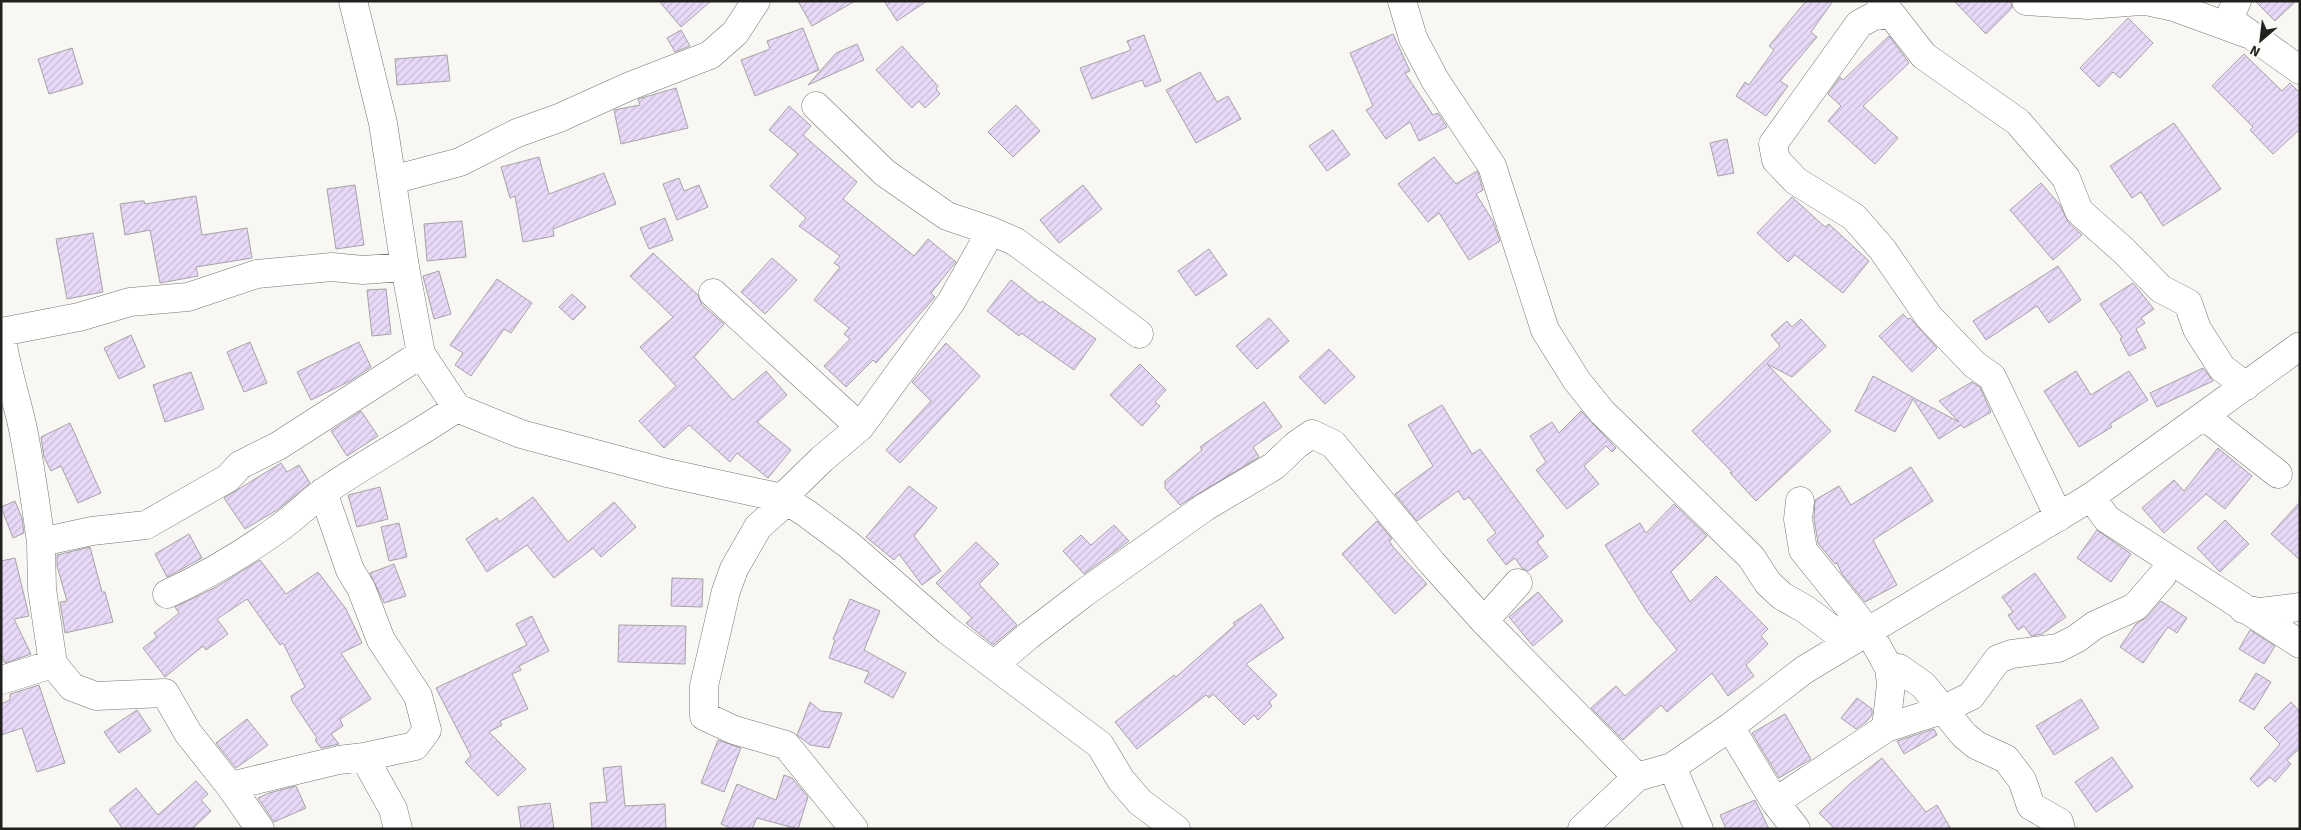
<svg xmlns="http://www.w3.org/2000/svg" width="2301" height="830" viewBox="0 0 2301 830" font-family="'Source Sans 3',sans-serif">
	<defs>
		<pattern id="building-hatch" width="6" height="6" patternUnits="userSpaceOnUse" patternTransform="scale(1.25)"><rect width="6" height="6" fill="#e8d9f8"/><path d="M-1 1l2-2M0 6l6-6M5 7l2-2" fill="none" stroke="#c7bad4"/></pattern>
	</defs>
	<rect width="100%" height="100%" fill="#f8f7f3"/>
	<path fill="url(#building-hatch)" stroke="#a5a3a6" d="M 659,1 L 711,1 L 681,27 Z
		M 798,1 L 855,1 L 812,26 Z
		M 884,1 L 927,1 L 897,21 Z
		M 1806,1 L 1833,1 L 1811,32 L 1817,37 L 1780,81 L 1788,86 L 1766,116 L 1736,96 L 1745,82 L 1749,85 L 1774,50 L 1769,46 Z
		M 1954,1 L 2011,1 L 2012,8 L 1986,34 Z
		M 2255,1 L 2296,1 L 2275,21 Z
		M 2128,18 L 2153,43 L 2120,78 L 2113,72 L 2099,87 L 2080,68 Z
		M 803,28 L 819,70 L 755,96 L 741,60 L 770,49 L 767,41 Z
		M 681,30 L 690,46 L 675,52 L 667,38 Z
		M 1393,34 L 1410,71 L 1405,73 L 1433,115 L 1438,113 L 1447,127 L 1419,141 L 1410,122 L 1386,139 L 1366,110 L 1373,106 L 1350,53 Z
		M 1144,35 L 1161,81 L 1145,87 L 1142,80 L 1092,99 L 1080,68 L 1131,50 L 1127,41 Z
		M 1889,36 L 1909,63 L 1863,106 L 1898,138 L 1875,164 L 1828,121 L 1841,106 L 1828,94 L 1840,77 L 1843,80 Z
		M 857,44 L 864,60 L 808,85 L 836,53 Z
		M 902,46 L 938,86 L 936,89 L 940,94 L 925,108 L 919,101 L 912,108 L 876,70 Z
		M 72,48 L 83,84 L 49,94 L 38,59 Z
		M 2244,54 L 2282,91 L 2290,83 L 2300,93 L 2300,129 L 2273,154 L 2250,130 L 2253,127 L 2212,86 Z
		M 447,55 L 450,81 L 397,85 L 395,59 Z
		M 1200,72 L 1217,102 L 1228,96 L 1241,119 L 1196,143 L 1166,90 Z
		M 676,88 L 688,128 L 621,144 L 614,110 L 640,105 L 638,99 Z
		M 1016,105 L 1040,131 L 1013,157 L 988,132 Z
		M 789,106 L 811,126 L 803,135 L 857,182 L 843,199 L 914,256 L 928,239 L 956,262 L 931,293 L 935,297 L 876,363 L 873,360 L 846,387 L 824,366 L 850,339 L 844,334 L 849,328 L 814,300 L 840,267 L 834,263 L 840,256 L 799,226 L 806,218 L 770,186 L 798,154 L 769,130 Z
		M 2174,123 L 2221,189 L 2163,226 L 2141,192 L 2132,198 L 2110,166 Z
		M 1333,130 L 1350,155 L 1327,171 L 1309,146 Z
		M 1727,139 L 1734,173 L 1718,176 L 1710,143 Z
		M 539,157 L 549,194 L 604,173 L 616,204 L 553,229 L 554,236 L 523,242 L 515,196 L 510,198 L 501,167 Z
		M 1434,157 L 1456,184 L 1477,171 L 1478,173 L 1483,190 L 1476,194 L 1493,221 L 1500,241 L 1469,260 L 1439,213 L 1428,222 L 1398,184 Z
		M 679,178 L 684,191 L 699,185 L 708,207 L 677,220 L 663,184 Z
		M 2041,183 L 2060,205 L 2068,222 L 2082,235 L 2053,260 L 2010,210 Z
		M 355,185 L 364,245 L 336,249 L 327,189 Z
		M 1083,185 L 1102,209 L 1059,243 L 1040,220 Z
		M 196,196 L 202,235 L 247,228 L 252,258 L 196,267 L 198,276 L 160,283 L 150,230 L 125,235 L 120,204 L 140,201 L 144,201 L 145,204 Z
		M 1792,197 L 1825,227 L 1829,224 L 1869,261 L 1843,293 L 1795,255 L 1788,262 L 1757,233 Z
		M 665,218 L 673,240 L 649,249 L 640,228 Z
		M 462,221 L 466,257 L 427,261 L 424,224 Z
		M 93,233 L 103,292 L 67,299 L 56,239 Z
		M 1209,249 L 1227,275 L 1196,296 L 1178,271 Z
		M 653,253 L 698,295 L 702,305 L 724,324 L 694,357 L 733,400 L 766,371 L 787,395 L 757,422 L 791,450 L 768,478 L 737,453 L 730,462 L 689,425 L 664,448 L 639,421 L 676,386 L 640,347 L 673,317 L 630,276 Z
		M 772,258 L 797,280 L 765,314 L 741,292 Z
		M 2058,266 L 2081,300 L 2049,323 L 2037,306 L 1986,340 L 1973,321 Z
		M 439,271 L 451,314 L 434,319 L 423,276 Z
		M 497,279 L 532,303 L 511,333 L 504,329 L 471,376 L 455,365 L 463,353 L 450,345 Z
		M 1011,280 L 1040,303 L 1042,301 L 1096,339 L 1074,370 L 1021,333 L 1019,336 L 987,311 Z
		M 2133,283 L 2154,309 L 2141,318 L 2145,323 L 2136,329 L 2146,348 L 2129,356 L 2120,339 L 2122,337 L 2100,304 Z
		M 386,289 L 391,334 L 372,336 L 367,290 Z
		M 572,294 L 586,307 L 573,320 L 559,307 Z
		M 1903,314 L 1908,319 L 1910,318 L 1937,348 L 1912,372 L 1879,336 Z
		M 1269,318 L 1289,341 L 1257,369 L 1236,346 Z
		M 1801,319 L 1826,346 L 1792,377 L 1767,364 L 1831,431 L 1756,501 L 1730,473 L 1732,472 L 1692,431 L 1780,346 L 1771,335 L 1787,321 L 1792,327 Z
		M 131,335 L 145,367 L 119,379 L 104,348 Z
		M 250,342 L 267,383 L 244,392 L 227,352 Z
		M 359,342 L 371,367 L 350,381 L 311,400 L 297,372 Z
		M 946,343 L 980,376 L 900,463 L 886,450 L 931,401 L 912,382 Z
		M 1329,349 L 1355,377 L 1325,404 L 1299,377 Z
		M 1140,364 L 1166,390 L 1155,402 L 1160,406 L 1142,426 L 1110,395 Z
		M 2203,368 L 2213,381 L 2157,407 L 2150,393 Z
		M 2076,371 L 2091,395 L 2129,371 L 2148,400 L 2110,424 L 2112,427 L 2079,447 L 2044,391 Z
		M 191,372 L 204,409 L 165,422 L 153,385 Z
		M 1873,376 L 1959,422 L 1939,401 L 1972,382 L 1980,387 L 1991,412 L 1964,428 L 1961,425 L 1939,439 L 1913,399 L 1895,432 L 1855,411 Z
		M 1264,402 L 1282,427 L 1253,447 L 1259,457 L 1180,505 L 1165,488 L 1165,481 L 1202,450 L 1200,447 Z
		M 1442,405 L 1472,454 L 1480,449 L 1544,536 L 1537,542 L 1548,557 L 1528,571 L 1522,568 L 1515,558 L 1506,565 L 1487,540 L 1496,533 L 1469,497 L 1464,500 L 1458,491 L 1417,521 L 1395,494 L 1433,466 L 1408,425 Z
		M 361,411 L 378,436 L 347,456 L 331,431 Z
		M 1581,411 L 1616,448 L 1612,452 L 1606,446 L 1584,466 L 1599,484 L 1567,509 L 1536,470 L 1546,462 L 1530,436 L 1552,422 L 1559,433 Z
		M 70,423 L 101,493 L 78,503 L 61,466 L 51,471 L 44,457 L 41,437 Z
		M 2218,448 L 2252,476 L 2225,509 L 2206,494 L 2164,533 L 2142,508 L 2174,480 L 2184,491 Z
		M 281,463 L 287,472 L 299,465 L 310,483 L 277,510 L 245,529 L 224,498 Z
		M 1911,467 L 1933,501 L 1873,540 L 1897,585 L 1865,602 L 1842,574 L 1837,563 L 1835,564 L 1818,543 L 1814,519 L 1815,500 L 1839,486 L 1851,505 Z
		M 909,486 L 937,508 L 914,536 L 941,571 L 922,585 L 899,554 L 894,560 L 866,537 Z
		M 380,487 L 388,519 L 357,527 L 348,495 Z
		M 533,497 L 568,542 L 614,502 L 636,527 L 601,557 L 593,548 L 554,578 L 527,545 L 487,572 L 466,539 L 497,518 L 499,522 Z
		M 15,501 L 22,518 L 24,533 L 13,538 L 1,507 Z
		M 2300,502 L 2300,560 L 2271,534 Z
		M 1674,504 L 1707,536 L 1671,572 L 1690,602 L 1716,576 L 1768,629 L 1761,636 L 1768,644 L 1746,665 L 1754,676 L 1728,696 L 1712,673 L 1667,712 L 1661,705 L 1623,740 L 1591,708 L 1616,686 L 1625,696 L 1677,650 L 1647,612 L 1605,545 L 1640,523 L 1646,533 Z
		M 2225,520 L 2249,544 L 2220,572 L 2197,548 Z
		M 1377,521 L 1392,539 L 1389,541 L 1394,548 L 1427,584 L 1395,614 L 1342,554 Z
		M 399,523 L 407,557 L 389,561 L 381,527 Z
		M 1114,525 L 1129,541 L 1084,574 L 1063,551 L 1081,535 L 1091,545 Z
		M 2097,530 L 2131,554 L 2111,582 L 2077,558 Z
		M 189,534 L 202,558 L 167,577 L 155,554 Z
		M 976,542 L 999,564 L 979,584 L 1017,625 L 993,645 L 966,623 L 972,618 L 936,583 Z
		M 90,547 L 102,592 L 105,592 L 113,622 L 65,633 L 60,602 L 67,601 L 57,566 L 57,555 Z
		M 15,558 L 29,616 L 14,619 L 31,654 L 5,663 L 1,655 L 1,561 Z
		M 260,560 L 286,594 L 318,572 L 346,609 L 362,643 L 341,653 L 371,699 L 340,719 L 343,726 L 331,734 L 339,744 L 321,748 L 315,740 L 317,738 L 292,701 L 291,696 L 305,687 L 283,643 L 280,645 L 247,599 L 217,619 L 228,634 L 206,650 L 203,646 L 165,677 L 143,648 L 157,637 L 154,633 L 179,613 L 175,607 L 216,587 Z
		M 394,564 L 406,596 L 384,603 L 370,573 Z
		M 2035,573 L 2066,617 L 2042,634 L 2031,636 L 2024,626 L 2018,630 L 2008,615 L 2013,612 L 2002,597 Z
		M 672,578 L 703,579 L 702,607 L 671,606 Z
		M 1538,592 L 1563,621 L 1533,646 L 1509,617 Z
		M 850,599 L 880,611 L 864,650 L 906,673 L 893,698 L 864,682 L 869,672 L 829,658 L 835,640 L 833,639 Z
		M 2161,601 L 2187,618 L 2177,633 L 2168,627 L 2143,663 L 2120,647 L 2136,624 L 2146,618 Z
		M 1261,604 L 1284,638 L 1246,664 L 1277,695 L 1269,702 L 1272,706 L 1258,720 L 1254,715 L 1244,725 L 1213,694 L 1209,698 L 1206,695 L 1137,749 L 1115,722 L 1174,675 L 1176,677 L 1235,625 L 1233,623 Z
		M 532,616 L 549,651 L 519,666 L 521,670 L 512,674 L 528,709 L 500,721 L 502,725 L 489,732 L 526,769 L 498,796 L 465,762 L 471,756 L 436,688 L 527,645 L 516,624 Z
		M 619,625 L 686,626 L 685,664 L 618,662 Z
		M 2250,630 L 2275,646 L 2264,664 L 2239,649 Z
		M 2256,673 L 2271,682 L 2254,710 L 2239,701 Z
		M 39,685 L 65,763 L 37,772 L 22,728 L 1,735 L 1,704 L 10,700 L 10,694 Z
		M 1857,698 L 1872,709 L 1872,715 L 1866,722 L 1856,729 L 1841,718 Z
		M 2081,699 L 2099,728 L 2054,755 L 2036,726 Z
		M 810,702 L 821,711 L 842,713 L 829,748 L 810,745 L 797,735 Z
		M 2291,702 L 2300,712 L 2300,748 L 2287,760 L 2291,764 L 2275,782 L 2270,777 L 2258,787 L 2250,779 L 2280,744 L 2264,728 Z
		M 137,710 L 151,731 L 119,753 L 104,732 Z
		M 1785,714 L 1811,759 L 1779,778 L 1752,733 Z
		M 247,719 L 268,745 L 236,768 L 216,743 Z
		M 1934,729 L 1937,735 L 1904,754 L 1897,741 Z
		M 718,740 L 741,748 L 724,792 L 701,783 Z
		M 2112,757 L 2133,787 L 2096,812 L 2075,782 Z
		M 1882,758 L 1926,812 L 1937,805 L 1951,829 L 1835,829 L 1819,813 L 1852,782 Z
		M 621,766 L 625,806 L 665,804 L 666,829 L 592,829 L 590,803 L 607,802 L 603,768 Z
		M 784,775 L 792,778 L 808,797 L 798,829 L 757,818 L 752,829 L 733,829 L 721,824 L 737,784 L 776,800 Z
		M 196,781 L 208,794 L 201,800 L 211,811 L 192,829 L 123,829 L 109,810 L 136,788 L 158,815 Z
		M 296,786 L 306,808 L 274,822 L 258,798 L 269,793 Z
		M 1755,800 L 1769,829 L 1726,829 L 1720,815 Z
		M 550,803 L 554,829 L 521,829 L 518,807 Z"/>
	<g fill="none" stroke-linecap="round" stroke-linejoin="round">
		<defs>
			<path id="minor" d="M 353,1 L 383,123 L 405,267 L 421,354 L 457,408 L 521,434 L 667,473 L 782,498 L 806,513 L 849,545 L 947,630 L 1100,745 L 1121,780 L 1140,802 L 1176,829
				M 1402,1 L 1413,38 L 1435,80 L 1492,166 L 1545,330 L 1577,381 L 1602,412 L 1751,557 L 1768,583 L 1782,596 L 1805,609 L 1849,642
				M 1881,1 L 1924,56 L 2018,122 L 2066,178 L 2079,211 L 2124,251 L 2161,289 L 2188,303 L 2197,329 L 2222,368 L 2246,386
				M 2026,1 L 2088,5 L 2141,1
				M 2146,1 L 2174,7 L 2251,35 L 2300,70
				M 2237,1 L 2231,14 L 2231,21 L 2251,35
				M 1891,14 L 1874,16 L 1859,24 L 1773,144 L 1776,160 L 1796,181 L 1854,217 L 1882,249 L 1929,317 L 1975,365 L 1992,377 L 2059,517
				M 816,106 L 885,173 L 947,216 L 991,231 L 1016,242 L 1139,334
				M 392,180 L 460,162 L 517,133 L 559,118 L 630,86 L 710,55 L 735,33 L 756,1
				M 713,293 L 860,427 L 822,459 L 782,498
				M 1,332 L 79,317 L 130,302 L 188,297 L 257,274 L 332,267 L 363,270 L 405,267
				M 1,334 C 5,363 14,391 21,420 C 30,460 35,501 41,542
				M 2204,416 L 2278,474
				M 860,427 L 951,302 L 991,231
				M 323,492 L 350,570 L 361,588 L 381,640 L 418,696 L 427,730 L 415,746 L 364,757 L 393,809 L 398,829
				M 2091,497 L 2107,519 L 2300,644
				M 787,501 L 758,527 L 734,569 L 726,591 L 704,686 L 704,716 L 734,730 L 786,745 L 854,829
				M 1800,501 L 1798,519 L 1803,550 L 1869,632 L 1889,668 L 1891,684 L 1886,728
				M 167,594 C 204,577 241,555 275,531 C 293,519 308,503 325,491 C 368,461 414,437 457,408
				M 2243,609 L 2260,612 L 2300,607
				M 1484,621 L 1518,583
				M 994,665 L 1028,636 L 1084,593 L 1205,507 L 1274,466 L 1296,445 L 1312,434 L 1333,444 L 1432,563 L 1484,621 L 1637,777
				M 1889,668 L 1899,668 L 1923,685 L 1964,735 L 1976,745 L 2006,759 L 2022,780 L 2031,806 L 2059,822 L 2061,829
				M 1,680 L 53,664
				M 1730,727 L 1775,802 L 1796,829
				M 364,757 L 339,760 L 230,786 L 188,733 L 165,693 L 96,696 L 72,687 L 53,664 L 42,589 L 41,542 L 92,531 L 146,525 L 228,478 L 240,465 L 278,446 L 421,354
				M 1672,767 L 1699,829
				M 230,786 L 260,829
				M 1775,802 L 1886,728 L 1942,710 L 1971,696 L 1998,659 L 2012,654 L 2058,648 L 2076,639 L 2095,625 L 2135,607 L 2162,576
				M 1582,829 L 1637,777 L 1672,767 L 1730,727 L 1804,670 L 2091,497 L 2300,346"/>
		</defs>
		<use href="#minor" stroke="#767573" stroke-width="29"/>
		<use href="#minor" stroke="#fff" stroke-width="28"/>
	</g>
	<rect width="2301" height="830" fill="none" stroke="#21201f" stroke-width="5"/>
	<g transform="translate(2261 40) rotate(208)" stroke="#f8f7f3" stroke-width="4" paint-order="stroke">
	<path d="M0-4L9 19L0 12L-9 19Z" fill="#21201f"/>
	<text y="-8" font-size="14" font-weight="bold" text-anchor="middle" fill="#21201f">N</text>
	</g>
</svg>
